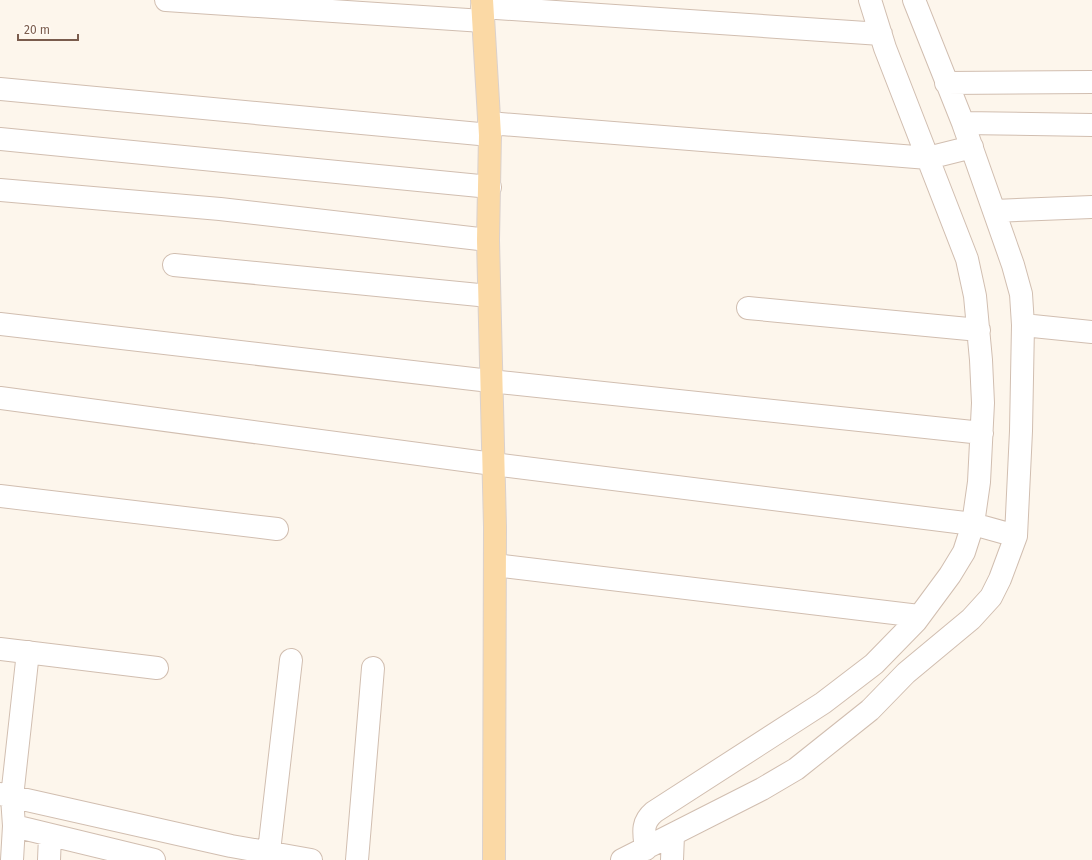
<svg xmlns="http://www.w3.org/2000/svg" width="1092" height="860" viewBox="0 0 1092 860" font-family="'Fira Sans',sans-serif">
	<rect width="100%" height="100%" fill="#fdf6ec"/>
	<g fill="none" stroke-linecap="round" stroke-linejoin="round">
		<defs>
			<path id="minor" d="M 166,0 L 483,21
				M 482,7 L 881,34
				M 946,83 L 1092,82
				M 0,89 L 490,135
				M 489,123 L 928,158 L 972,147
				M 963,123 L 1092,125
				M 0,139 L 490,187
				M 0,190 L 220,209 L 488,240
				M 994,211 L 1092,207
				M 174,265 L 489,296
				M 748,308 L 979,330
				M 0,324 L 490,381 L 982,433
				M 1023,325 L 1092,332
				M 0,398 L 493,464 L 973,524 L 1016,536
				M 0,496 L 277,529
				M 495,565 L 919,616
				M 0,649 L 157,668
				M 28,652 L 12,797 L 14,826 L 154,860
				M 0,794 L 231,846 L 311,860
				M 646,849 C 644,833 641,823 654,812 L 823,703 L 874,664 L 916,621 L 950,575 L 964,552 L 973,524 L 979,482 L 983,403 L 981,360 L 975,296 L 967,259 L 885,48 L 870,0
				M 12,860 L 14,826
				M 49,860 L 50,836
				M 268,860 L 291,660
				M 357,860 L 373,668
				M 622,860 L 762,789 L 796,769 L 870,710 L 906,673 L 971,619 L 991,597 L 1000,579 L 1016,536 L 1021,431 L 1023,325 L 1021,294 L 1013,265 L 963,123 L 914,0
				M 672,860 L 673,835"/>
			<path id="major" d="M 482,0 L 490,135 L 488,240 L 495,527 L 494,860"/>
		</defs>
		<use href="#minor" stroke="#d1beb0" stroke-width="24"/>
		<use href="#major" stroke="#dad1cd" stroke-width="24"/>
		<use href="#minor" stroke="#fff" stroke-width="22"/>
		<use href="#major" stroke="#fbd9a5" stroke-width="22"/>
	</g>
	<path d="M18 34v6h60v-6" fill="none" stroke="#7a5c4d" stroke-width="2"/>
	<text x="24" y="34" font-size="12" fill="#7a5c4d" stroke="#fffaf3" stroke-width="3" paint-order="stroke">20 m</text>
</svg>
